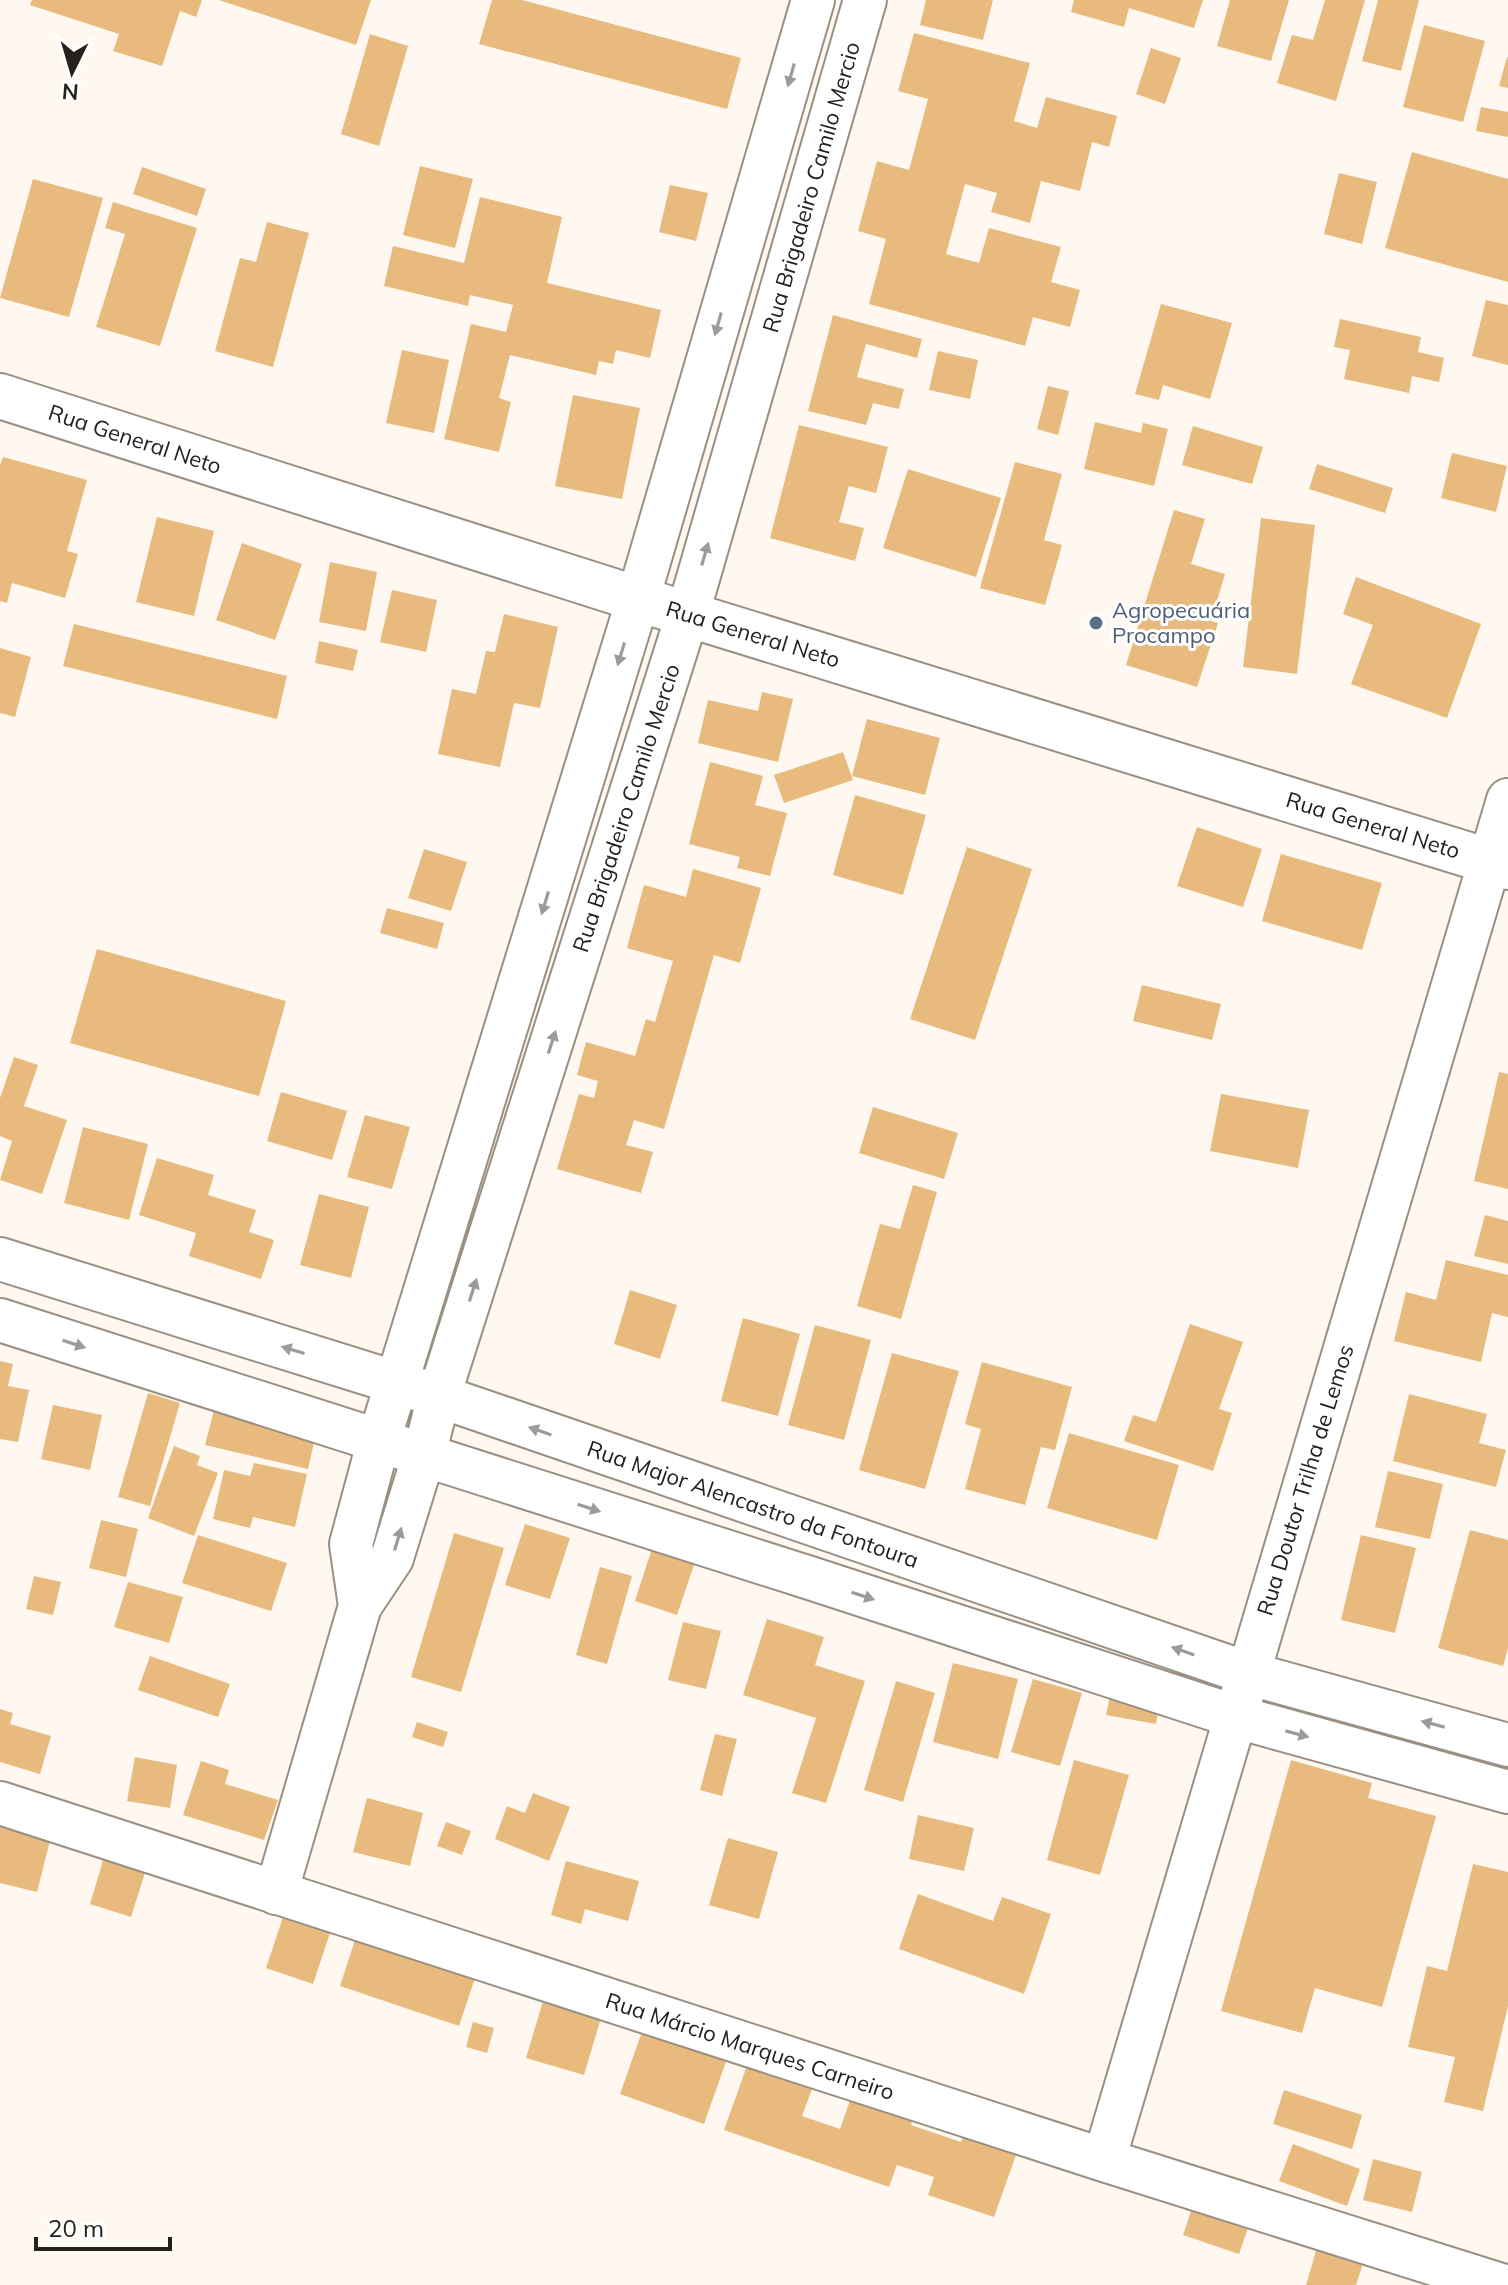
<svg xmlns="http://www.w3.org/2000/svg" width="1508" height="2285" viewBox="0 0 1508 2285" font-family="Mulish,sans-serif">
	<rect width="100%" height="100%" fill="#fff8f0"/>
	<path fill="#e8ba7d" d="M 32,0 L 202,0 L 196,17 L 180,11 L 162,66 L 113,51 L 119,34 L 30,5 Z
		M 219,0 L 371,0 L 356,45 Z
		M 492,0 L 522,0 L 741,58 L 727,109 L 479,44 Z
		M 926,0 L 993,0 L 983,40 L 920,25 Z
		M 1074,0 L 1203,0 L 1194,28 L 1129,8 L 1124,27 L 1071,12 Z
		M 1230,0 L 1289,0 L 1271,61 L 1217,46 Z
		M 1325,0 L 1365,0 L 1336,101 L 1277,83 L 1292,35 L 1313,40 Z
		M 1378,0 L 1419,0 L 1401,71 L 1362,61 Z
		M 1424,25 L 1485,41 L 1463,122 L 1403,107 Z
		M 914,33 L 1030,63 L 1014,121 L 1037,128 L 1046,97 L 1117,116 L 1109,147 L 1092,142 L 1080,191 L 1041,181 L 1030,223 L 991,212 L 997,193 L 965,184 L 946,254 L 979,263 L 989,228 L 1061,247 L 1051,282 L 1080,290 L 1070,327 L 1033,317 L 1025,346 L 869,304 L 886,239 L 858,231 L 877,161 L 909,170 L 928,99 L 898,91 Z
		M 370,34 L 408,46 L 379,146 L 341,134 Z
		M 1151,48 L 1181,58 L 1165,104 L 1136,94 Z
		M 1507,57 L 1508,57 L 1508,88 L 1499,86 Z
		M 1481,107 L 1508,112 L 1508,137 L 1476,131 Z
		M 1412,152 L 1508,179 L 1508,282 L 1385,248 Z
		M 420,166 L 473,179 L 455,248 L 403,235 Z
		M 142,167 L 206,189 L 197,216 L 133,194 Z
		M 1339,173 L 1377,182 L 1362,244 L 1324,234 Z
		M 33,179 L 103,198 L 69,317 L 0,298 Z
		M 670,185 L 708,193 L 696,241 L 659,232 Z
		M 480,197 L 562,217 L 547,283 L 661,310 L 650,358 L 616,350 L 613,364 L 599,361 L 596,375 L 510,355 L 499,398 L 511,402 L 499,452 L 444,439 L 471,324 L 506,332 L 513,305 L 470,295 L 468,306 L 384,286 L 393,246 L 464,263 Z
		M 113,202 L 197,228 L 160,346 L 96,327 L 125,234 L 105,228 Z
		M 267,222 L 309,233 L 273,367 L 215,351 L 240,258 L 256,262 Z
		M 1486,300 L 1508,305 L 1508,365 L 1472,356 Z
		M 1161,304 L 1232,323 L 1210,399 L 1163,385 L 1159,400 L 1135,394 Z
		M 833,315 L 922,339 L 917,358 L 866,344 L 857,377 L 904,389 L 899,409 L 873,403 L 866,425 L 808,411 Z
		M 1340,319 L 1421,337 L 1418,352 L 1444,358 L 1439,382 L 1412,376 L 1409,393 L 1344,379 L 1350,350 L 1334,347 Z
		M 402,350 L 449,360 L 434,433 L 386,423 Z
		M 938,351 L 978,360 L 970,399 L 929,390 Z
		M 1048,386 L 1069,391 L 1058,435 L 1037,429 Z
		M 573,395 L 640,408 L 622,499 L 555,486 Z
		M 1095,422 L 1141,433 L 1143,423 L 1168,429 L 1154,486 L 1084,469 Z
		M 799,425 L 888,447 L 876,493 L 849,486 L 839,522 L 864,528 L 855,561 L 770,538 Z
		M 1193,426 L 1263,447 L 1252,484 L 1182,465 Z
		M 1452,453 L 1507,466 L 1496,512 L 1441,498 Z
		M 3,457 L 87,480 L 67,551 L 78,554 L 65,598 L 12,583 L 7,603 L 0,601 L 0,465 Z
		M 1015,462 L 1062,474 L 1044,540 L 1062,545 L 1045,605 L 980,588 Z
		M 1317,464 L 1393,488 L 1385,513 L 1309,489 Z
		M 908,469 L 1001,498 L 976,577 L 883,548 Z
		M 1174,510 L 1205,519 L 1191,564 L 1225,574 L 1211,621 L 1218,623 L 1197,687 L 1126,665 Z
		M 157,517 L 214,531 L 194,616 L 136,602 Z
		M 1261,518 L 1315,525 L 1297,674 L 1243,667 Z
		M 242,543 L 302,564 L 275,640 L 216,620 Z
		M 330,562 L 377,572 L 366,631 L 319,622 Z
		M 1356,577 L 1481,624 L 1447,718 L 1351,684 L 1373,625 L 1343,614 Z
		M 392,590 L 437,600 L 426,652 L 380,642 Z
		M 504,614 L 558,627 L 540,708 L 514,703 L 500,767 L 438,754 L 452,689 L 476,694 L 486,651 L 495,652 Z
		M 74,624 L 287,676 L 277,719 L 63,666 Z
		M 319,641 L 358,650 L 353,671 L 315,663 Z
		M 0,648 L 31,657 L 15,717 L 0,713 Z
		M 762,692 L 793,699 L 778,762 L 698,743 L 708,700 L 758,711 Z
		M 867,719 L 940,738 L 925,795 L 852,776 Z
		M 843,752 L 853,780 L 784,803 L 774,775 Z
		M 710,762 L 763,776 L 755,805 L 787,813 L 770,876 L 737,868 L 740,857 L 689,844 Z
		M 855,795 L 926,815 L 903,895 L 833,875 Z
		M 1197,827 L 1262,849 L 1243,907 L 1177,886 Z
		M 967,847 L 1032,869 L 975,1040 L 910,1019 Z
		M 424,849 L 467,862 L 451,911 L 408,898 Z
		M 1281,854 L 1382,883 L 1362,950 L 1262,921 Z
		M 693,869 L 761,888 L 740,963 L 714,955 L 664,1129 L 634,1120 L 626,1145 L 653,1152 L 641,1193 L 557,1169 L 579,1094 L 594,1098 L 598,1081 L 577,1075 L 586,1042 L 635,1056 L 646,1019 L 655,1022 L 673,961 L 627,948 L 644,885 L 686,897 Z
		M 387,908 L 444,923 L 437,949 L 380,933 Z
		M 97,949 L 286,1001 L 259,1096 L 70,1043 Z
		M 1142,985 L 1221,1004 L 1212,1040 L 1133,1021 Z
		M 14,1057 L 38,1065 L 24,1106 L 67,1120 L 42,1194 L 0,1180 L 12,1141 L 0,1136 L 0,1098 Z
		M 1499,1072 L 1508,1074 L 1508,1189 L 1474,1181 Z
		M 281,1092 L 347,1111 L 332,1160 L 267,1141 Z
		M 1221,1094 L 1309,1110 L 1298,1168 L 1210,1151 Z
		M 873,1107 L 958,1133 L 944,1179 L 859,1153 Z
		M 365,1115 L 410,1127 L 392,1189 L 347,1177 Z
		M 83,1127 L 148,1144 L 129,1220 L 64,1203 Z
		M 157,1158 L 214,1175 L 208,1195 L 256,1210 L 249,1232 L 274,1240 L 261,1279 L 189,1256 L 196,1233 L 139,1215 Z
		M 913,1185 L 937,1192 L 901,1319 L 857,1306 L 880,1224 L 900,1229 Z
		M 319,1194 L 369,1207 L 351,1278 L 300,1265 Z
		M 1485,1215 L 1508,1221 L 1508,1264 L 1474,1256 Z
		M 1446,1260 L 1508,1275 L 1508,1317 L 1492,1313 L 1481,1362 L 1394,1341 L 1406,1292 L 1436,1300 Z
		M 630,1290 L 677,1305 L 660,1359 L 614,1344 Z
		M 743,1318 L 800,1334 L 778,1416 L 721,1401 Z
		M 1190,1324 L 1243,1342 L 1219,1409 L 1232,1413 L 1213,1471 L 1124,1441 L 1133,1415 L 1156,1422 Z
		M 815,1325 L 871,1340 L 844,1440 L 788,1425 Z
		M 892,1353 L 959,1371 L 925,1489 L 859,1470 Z
		M 0,1361 L 13,1364 L 8,1386 L 29,1390 L 18,1442 L 0,1439 Z
		M 982,1362 L 1072,1387 L 1055,1450 L 1041,1447 L 1025,1505 L 965,1489 L 981,1429 L 965,1424 Z
		M 148,1393 L 180,1403 L 150,1506 L 118,1497 Z
		M 1409,1394 L 1487,1414 L 1479,1443 L 1506,1450 L 1496,1487 L 1393,1461 Z
		M 53,1405 L 102,1415 L 90,1470 L 41,1459 Z
		M 214,1410 L 316,1434 L 308,1469 L 205,1445 Z
		M 1069,1433 L 1179,1465 L 1157,1540 L 1047,1508 Z
		M 174,1446 L 200,1456 L 197,1465 L 218,1473 L 194,1536 L 148,1518 Z
		M 254,1463 L 307,1474 L 295,1527 L 253,1517 L 250,1528 L 213,1519 L 224,1470 L 250,1476 Z
		M 1388,1471 L 1443,1484 L 1430,1539 L 1375,1527 Z
		M 101,1520 L 138,1529 L 126,1577 L 89,1568 Z
		M 525,1524 L 570,1538 L 550,1599 L 505,1585 Z
		M 1470,1530 L 1508,1540 L 1508,1648 L 1503,1666 L 1438,1648 Z
		M 454,1533 L 504,1548 L 461,1692 L 411,1677 Z
		M 198,1535 L 287,1563 L 271,1611 L 182,1583 Z
		M 1361,1535 L 1416,1548 L 1395,1633 L 1341,1620 Z
		M 654,1542 L 697,1556 L 677,1615 L 635,1601 Z
		M 600,1567 L 632,1576 L 607,1664 L 576,1655 Z
		M 34,1576 L 61,1582 L 53,1615 L 26,1609 Z
		M 128,1582 L 183,1597 L 169,1643 L 114,1627 Z
		M 767,1619 L 824,1637 L 815,1665 L 865,1681 L 826,1803 L 792,1793 L 816,1718 L 743,1695 Z
		M 683,1622 L 721,1631 L 706,1689 L 668,1680 Z
		M 150,1656 L 230,1684 L 218,1717 L 138,1690 Z
		M 953,1663 L 1018,1679 L 998,1759 L 933,1742 Z
		M 1033,1679 L 1082,1693 L 1060,1766 L 1011,1752 Z
		M 896,1681 L 935,1693 L 903,1802 L 864,1790 Z
		M 1111,1691 L 1160,1701 L 1156,1724 L 1106,1715 Z
		M 0,1709 L 13,1713 L 10,1724 L 51,1736 L 40,1774 L 0,1762 Z
		M 417,1722 L 448,1732 L 443,1747 L 412,1737 Z
		M 715,1734 L 737,1739 L 722,1796 L 700,1790 Z
		M 135,1757 L 177,1765 L 170,1808 L 127,1801 Z
		M 1074,1760 L 1129,1775 L 1100,1875 L 1047,1860 Z
		M 1291,1760 L 1372,1783 L 1368,1798 L 1436,1816 L 1382,2007 L 1315,1988 L 1302,2033 L 1221,2011 Z
		M 201,1761 L 229,1770 L 225,1784 L 278,1800 L 264,1840 L 183,1815 Z
		M 533,1793 L 570,1807 L 549,1861 L 495,1839 L 507,1806 L 525,1813 Z
		M 367,1798 L 423,1813 L 410,1866 L 353,1852 Z
		M 0,1812 L 54,1825 L 37,1892 L 0,1883 Z
		M 918,1815 L 974,1828 L 964,1871 L 909,1859 Z
		M 446,1822 L 471,1831 L 462,1855 L 437,1846 Z
		M 728,1838 L 778,1852 L 759,1919 L 709,1905 Z
		M 107,1847 L 149,1860 L 131,1917 L 90,1904 Z
		M 566,1861 L 639,1881 L 628,1921 L 585,1909 L 581,1924 L 551,1915 Z
		M 1473,1864 L 1508,1872 L 1508,2006 L 1483,2111 L 1444,2102 L 1455,2057 L 1408,2047 L 1427,1966 L 1447,1971 Z
		M 918,1894 L 993,1921 L 1002,1897 L 1051,1914 L 1024,1994 L 899,1949 Z
		M 287,1905 L 334,1921 L 313,1984 L 266,1968 Z
		M 356,1937 L 476,1975 L 459,2026 L 340,1986 Z
		M 546,1991 L 604,2008 L 584,2075 L 526,2058 Z
		M 473,2022 L 494,2028 L 487,2053 L 466,2047 Z
		M 644,2026 L 728,2056 L 704,2124 L 620,2094 Z
		M 748,2063 L 813,2086 L 802,2116 L 840,2129 L 854,2089 L 916,2111 L 911,2125 L 961,2142 L 967,2125 L 1020,2144 L 994,2217 L 928,2195 L 934,2177 L 897,2165 L 889,2187 L 724,2130 Z
		M 1284,2090 L 1362,2115 L 1352,2149 L 1273,2124 Z
		M 1293,2144 L 1360,2169 L 1347,2206 L 1279,2181 Z
		M 1373,2159 L 1422,2172 L 1412,2212 L 1363,2200 Z
		M 1195,2199 L 1252,2217 L 1239,2254 L 1183,2235 Z
		M 1318,2244 L 1365,2257 L 1356,2285 L 1306,2285 Z"/>
	<g fill="none" stroke-linecap="round" stroke-linejoin="round">
		<defs>
			<path id="minor" d="M 0,1259 L 439,1396 L 1247,1673 L 1508,1745
				M 0,1320 L 810,1578 L 1237,1717 L 1508,1792
				M 360,1606 L 351,1544 L 379,1440 L 638,599 L 813,0
				M 0,1803 L 1104,2160 L 1501,2285
				M 276,1893 L 360,1606 L 392,1558 L 424,1455 L 439,1396 L 688,613 L 865,0
				M 1104,2160 L 1508,800"/>
			<path id="tertiary" d="M 0,396 L 638,599 L 1508,867"/>
		</defs>
		<use href="#minor" stroke="#998f82" stroke-width="46"/>
		<use href="#tertiary" stroke="#998f82" stroke-width="48"/>
		<use href="#minor" stroke="#fff" stroke-width="42"/>
		<use href="#tertiary" stroke="#fff" stroke-width="44"/>
	</g>
	<defs><path id="oneway-solid" d="M-6-.8H1V-3.2L6.5 0L1 3.2V.8H-6Z" transform="scale(2)"/></defs>
	<g fill="#9d9b99">
		<use href="#oneway-solid" transform="translate(791 75) rotate(106)"/>
		<use href="#oneway-solid" transform="translate(718 324) rotate(106)"/>
		<use href="#oneway-solid" transform="translate(705 554) rotate(-74)"/>
		<use href="#oneway-solid" transform="translate(621 654) rotate(107)"/>
		<use href="#oneway-solid" transform="translate(545 903) rotate(107)"/>
		<use href="#oneway-solid" transform="translate(552 1042) rotate(-72)"/>
		<use href="#oneway-solid" transform="translate(473 1290) rotate(-72)"/>
		<use href="#oneway-solid" transform="translate(74 1344) rotate(18)"/>
		<use href="#oneway-solid" transform="translate(293 1350) rotate(-163)"/>
		<use href="#oneway-solid" transform="translate(540 1431) rotate(-161)"/>
		<use href="#oneway-solid" transform="translate(589 1508) rotate(18)"/>
		<use href="#oneway-solid" transform="translate(398 1539) rotate(-73)"/>
		<use href="#oneway-solid" transform="translate(863 1596) rotate(18)"/>
		<use href="#oneway-solid" transform="translate(1183 1651) rotate(-161)"/>
		<use href="#oneway-solid" transform="translate(1433 1724) rotate(-165)"/>
		<use href="#oneway-solid" transform="translate(1297 1734) rotate(15)"/>
	</g>
	<circle fill="#5c6f8a" stroke="#fff" stroke-width="3" cx="1096" cy="623" r="8"/>
	<g text-anchor="middle" stroke-width="6" stroke-linejoin="round" paint-order="stroke">
		<g font-size="22" fill="#25211c" stroke="#fff">
			<text transform="translate(811 187) rotate(-74)" y="8">Rua Brigadeiro Camilo Mercio</text>
			<text transform="translate(135 439) rotate(18)" y="8">Rua General Neto</text>
			<text transform="translate(753 634) rotate(17)" y="8">Rua General Neto</text>
			<text transform="translate(626 808) rotate(-72)" y="8">Rua Brigadeiro Camilo Mercio</text>
			<text transform="translate(1373 825) rotate(17)" y="8">Rua General Neto</text>
			<text transform="translate(1305 1480) rotate(-73)" y="8">Rua Doutor Trilha de Lemos</text>
			<text transform="translate(753 1504) rotate(19)" y="8">Rua Major Alencastro da Fontoura</text>
			<text transform="translate(750 2046) rotate(18)" y="8">Rua Márcio Marques Carneiro</text>
		</g>
		<g font-size="22" fill="#4e5e75" stroke="#fff" text-anchor="start">
			<text x="1112" y="618">Agropecuária<tspan x="1112" dy="25">Procampo</tspan></text>
		</g>
	</g>
	<g transform="translate(72 72) rotate(185)" stroke="#ffffff" stroke-width="6" paint-order="stroke">
	<path d="M0-6L14 30L0 20L-14 30Z" fill="#25211c"/>
	<text y="-12" font-size="22" font-weight="bold" text-anchor="middle" fill="#25211c">N</text>
	</g>
	<path d="M36 2237v12h134v-12" fill="none" stroke="#25211c" stroke-width="4"/>
	<text x="48" y="2237" font-size="24" fill="#25211c" stroke="#ffffff" stroke-width="6" paint-order="stroke">20 m</text>
</svg>
